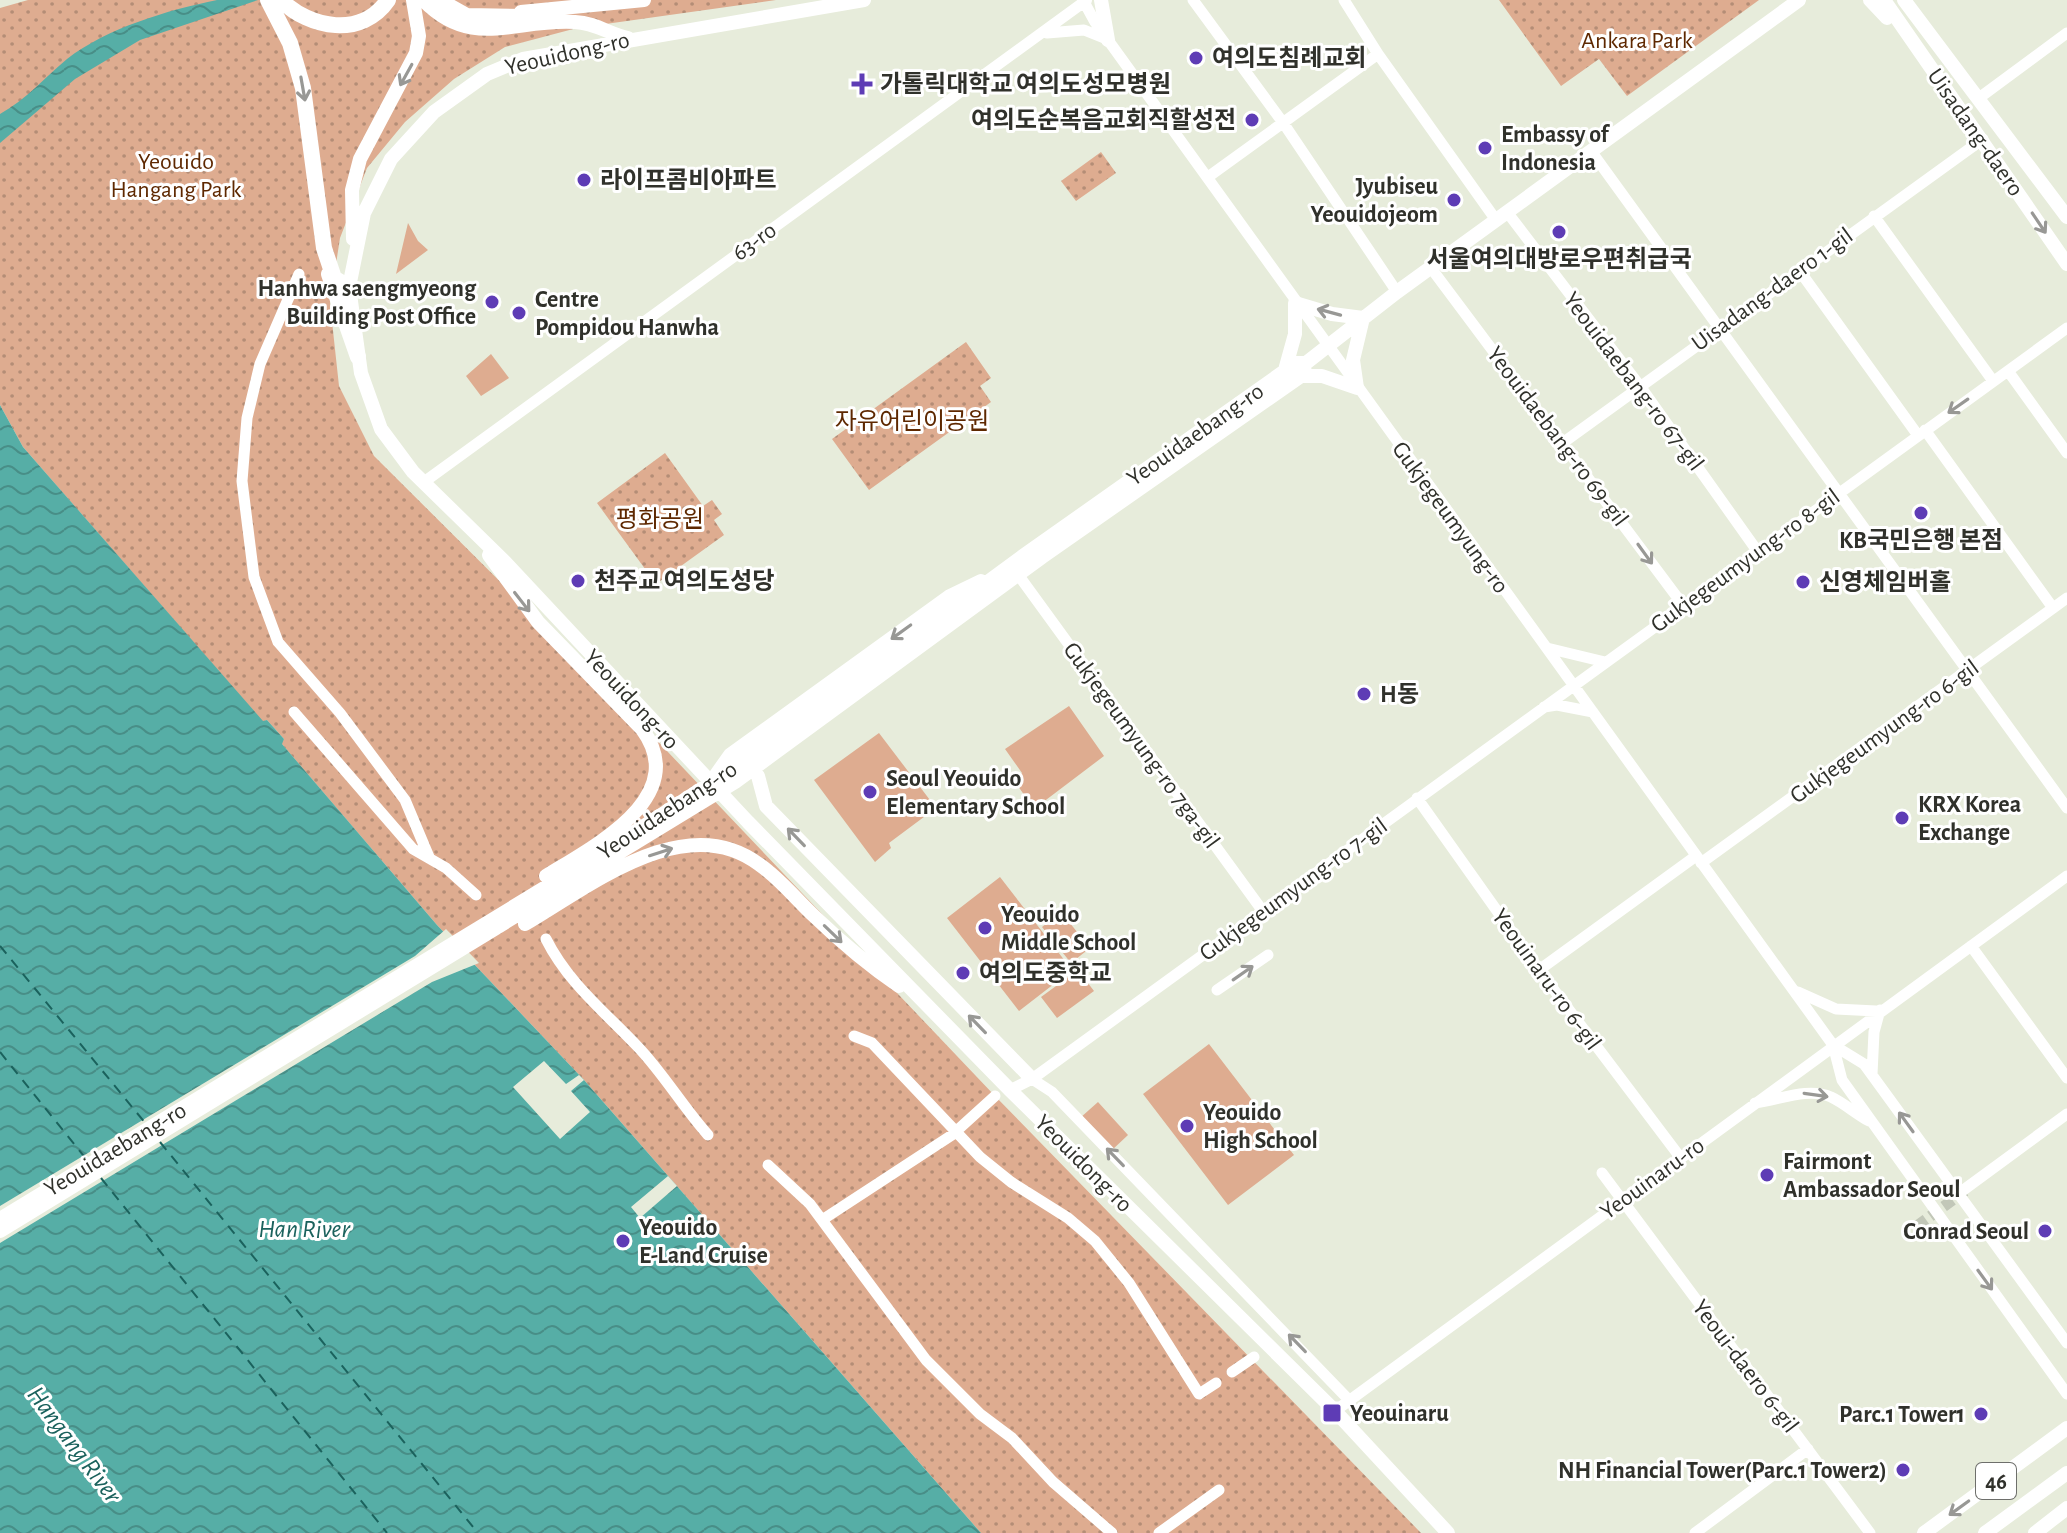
<svg xmlns="http://www.w3.org/2000/svg" width="2067" height="1533" viewBox="0 0 2067 1533" font-family="'Alegreya Sans','Noto Sans KR',sans-serif">
	<defs>
		<pattern id="park-dots" width="8" height="8" patternUnits="userSpaceOnUse" patternTransform="scale(2)"><rect width="8" height="8" fill="#deac90"/><path d="M2 2h.1M6 6h.1" fill="none" stroke="#b48d76" stroke-width="1.8" stroke-linecap="round"/></pattern>
		<pattern id="water-waves" width="16" height="10" patternUnits="userSpaceOnUse" patternTransform="scale(2)"><rect width="16" height="10" fill="#56aea6"/><path d="M0 5q4-4 8 0t8 0" fill="none" stroke="#488e87"/></pattern>
	</defs>
	<rect width="100%" height="100%" fill="#e7ecdb"/>
	<path fill="#deac90" d="M 408,223 L 418,241 L 428,250 L 396,274 Z
		M 491,354 L 509,378 L 481,396 L 466,376 Z
		M 1069,706 L 1104,756 L 1034,809 L 1013,779 L 1022,773 L 1005,749 Z
		M 879,733 L 936,808 L 889,843 L 891,848 L 875,862 L 814,780 Z
		M 1000,877 L 1072,970 L 1019,1011 L 947,918 Z
		M 1061,912 L 1090,948 L 1071,963 L 1042,927 Z
		M 1078,970 L 1094,991 L 1057,1018 L 1041,997 Z
		M 1209,1044 L 1294,1155 L 1228,1205 L 1143,1094 Z
		M 1098,1102 L 1128,1135 L 1111,1151 L 1080,1118 Z"/>
	<path fill="url(#park-dots)" d="M 28,0 L 776,0 L 577,28 L 505,47 L 454,79 L 405,122 L 367,168 L 340,238 L 330,303 L 339,386 L 374,456 L 609,690 L 995,1096 L 1421,1533 L 981,1533 L 584,1080 L 437,925 L 281,743 L 284,739 L 267,720 L 263,722 L 23,447 L 0,405 L 0,8 Z
		M 1499,0 L 1759,0 L 1627,96 L 1599,59 L 1561,86 Z
		M 1101,152 L 1116,173 L 1076,201 L 1061,181 Z
		M 966,342 L 991,378 L 980,386 L 991,402 L 869,490 L 832,439 Z
		M 665,453 L 703,506 L 712,500 L 722,514 L 714,520 L 724,535 L 656,584 L 597,503 Z"/>
	<path fill="url(#water-waves)" d="M 217,0 L 258,0 L 140,40 L 75,79 L 0,143 L 0,114 C 27,99 44,78 67,59 C 107,28 168,10 217,0 Z
		M 0,405 L 23,447 L 263,721 L 267,720 L 284,739 L 282,744 L 437,925 L 584,1080 L 981,1533 L 0,1533 Z"/>
	<path fill="#e7ecdb" d="M 446,929 L 479,963 L 432,982 L 0,1243 L 0,1206 L 415,956 Z
		M 544,1061 L 566,1084 L 579,1075 L 584,1080 L 571,1091 L 590,1112 L 560,1139 L 513,1087 Z
		M 668,1176 L 677,1186 L 640,1218 L 631,1207 Z"/>
	<g fill="none" stroke-linecap="round" stroke-linejoin="round">
		<path stroke="#1b625d" stroke-width="2" stroke-dasharray="10 8" stroke-linecap="butt" d="M 0,946 L 146,1124
			M 0,1052 L 87,1160
			M 160,1142 L 478,1533
			M 101,1178 L 387,1533"/>
		<path stroke="#c2c7b8" stroke-width="11" stroke-dasharray="11 5.5" stroke-linecap="butt" d="M 1917,1226 L 1965,1191"/>
		<path stroke="#fff" stroke-width="11" d="M 1083,0 L 1095,22 L 1833,1045 L 1842,1080 L 2067,1394
			M 1193,0 L 1284,124 L 1397,292
			M 1344,0 L 1378,54 L 1496,220
			M 1047,33 L 1084,30 L 1104,38
			M 1979,98 L 2067,33
			M 1591,151 L 2067,808
			M 1208,177 L 1378,54
			M 1507,212 L 1640,386 L 1758,552
			M 1874,216 L 1993,381
			M 1431,268 L 1683,605
			M 1799,270 L 1917,434
			M 299,274 L 260,364 L 247,418 L 242,481 L 254,577 L 278,642 L 340,713 L 405,800 L 429,857
			M 2008,371 L 2067,453
			M 1925,430 L 2053,608
			M 1564,442 L 1983,139
			M 424,482 L 1084,2
			M 1022,580 L 1262,910
			M 1547,648 L 1605,662
			M 1544,707 L 1557,705 L 1593,712
			M 294,712 L 413,849 L 446,868 L 476,895
			M 1417,798 L 1539,970 L 1680,1157
			M 1701,863 L 2067,598
			M 546,939 C 568,983 605,1012 638,1047 C 663,1073 683,1107 708,1135
			M 1971,946 L 2067,1078
			M 1539,970 L 1696,856
			M 1217,990 L 1268,955
			M 1798,992 L 1836,1009 L 1876,1011
			M 854,1036 L 872,1043 L 980,1157 L 1011,1182 L 1068,1218 L 1095,1241 L 1129,1283 L 1199,1394 L 1216,1383
			M 1833,1045 L 1864,1064 L 2067,1343
			M 1872,1074 L 1874,1032 L 1880,1010
			M 1032,1079 L 1052,1092 L 1349,1400
			M 1010,1090 L 1032,1079 L 2067,328
			M 1755,1103 C 1780,1100 1807,1087 1831,1097 C 1844,1103 1856,1114 1869,1121
			M 768,1165 L 810,1204 L 926,1360 L 980,1414 L 1012,1438 L 1053,1482 L 1112,1533
			M 1602,1173 L 1870,1533
			M 1958,1194 L 2067,1114
			M 822,1220 L 952,1135 L 995,1096
			M 1232,1372 L 1254,1357
			M 1335,1411 L 2067,876
			M 1159,1533 L 1219,1490
			M 1695,1533 L 1808,1449"/>
		<path stroke="#fff" stroke-width="14" d="M 423,0 C 472,51 515,18 575,22 C 596,23 609,34 628,38
			M 440,0 L 467,15 L 530,16
			M 864,0 L 523,59 L 487,74 L 434,112 L 391,159 L 364,213 L 349,287 L 361,373 L 381,429 L 413,472 L 505,562 L 748,822 L 1010,1090 L 1335,1411 L 1448,1533
			M 1101,0 L 1108,40
			M 1870,0 L 1887,18
			M 1884,0 L 2067,264
			M 1904,0 L 2067,217
			M 1084,2 L 1085,0
			M 521,12 L 644,0
			M 353,239 L 352,190 L 360,159 L 416,53 L 419,36 L 413,0
			M 1285,370 L 1295,334 L 1295,303 L 1332,314 L 1363,318 L 1353,360 L 1357,388 L 1322,376 L 1301,376
			M 489,555 L 538,622 L 642,729 C 692,797 594,846 546,876
			M 758,776 L 766,806 L 1032,1079
			M 713,779 L 730,755 L 950,596 L 981,581
			M 525,924 C 590,886 686,808 760,865 C 780,879 796,899 814,916 C 841,942 868,965 899,986
			M 0,1219 L 610,848 L 737,766 L 1023,556 L 1296,363 L 1306,363
			M 0,1231 L 735,782 L 1042,557 L 1301,376 L 1306,363 L 1397,292 L 1799,0
			M 1924,1533 L 2067,1428
			M 1985,1533 L 2067,1473
			M 2035,1533 L 2067,1508"/>
		<path stroke="#fff" stroke-width="16" d="M 268,0 L 290,43 L 303,88 L 324,248 L 334,278 L 349,287
			M 281,0 C 310,29 362,38 388,0
			M 329,274 L 358,357"/>
	</g>
	<defs><path id="oneway-shaft" d="M-6 0H5M1.5-3L5.5 0L1.5 3" fill="none" stroke-width="1.6" stroke-linecap="round" stroke-linejoin="round" transform="scale(2)"/></defs>
	<g stroke="#989895">
		<use href="#oneway-shaft" transform="translate(406 75) rotate(119)"/>
		<use href="#oneway-shaft" transform="translate(303 89) rotate(80)"/>
		<use href="#oneway-shaft" transform="translate(2039 223) rotate(56)"/>
		<use href="#oneway-shaft" transform="translate(1329 312) rotate(-165)"/>
		<use href="#oneway-shaft" transform="translate(1958 406) rotate(145)"/>
		<use href="#oneway-shaft" transform="translate(1645 554) rotate(54)"/>
		<use href="#oneway-shaft" transform="translate(522 602) rotate(52)"/>
		<use href="#oneway-shaft" transform="translate(901 632) rotate(144)"/>
		<use href="#oneway-shaft" transform="translate(796 837) rotate(-134)"/>
		<use href="#oneway-shaft" transform="translate(661 852) rotate(-18)"/>
		<use href="#oneway-shaft" transform="translate(833 934) rotate(44)"/>
		<use href="#oneway-shaft" transform="translate(1243 973) rotate(-35)"/>
		<use href="#oneway-shaft" transform="translate(977 1024) rotate(-134)"/>
		<use href="#oneway-shaft" transform="translate(1816 1095) rotate(8)"/>
		<use href="#oneway-shaft" transform="translate(1906 1122) rotate(-126)"/>
		<use href="#oneway-shaft" transform="translate(1115 1157) rotate(-134)"/>
		<use href="#oneway-shaft" transform="translate(1985 1280) rotate(54)"/>
		<use href="#oneway-shaft" transform="translate(1297 1343) rotate(-134)"/>
		<use href="#oneway-shaft" transform="translate(1959 1508) rotate(144)"/>
	</g>
	<g fill="#5e3cb5" stroke="#fff" stroke-width="3">
		<circle cx="1196" cy="58" r="8"/>
		<path d="M858 72h8v8h8v8h-8v8h-8v-8h-8v-8h8z"/>
		<circle cx="1252" cy="120" r="8"/>
		<circle cx="1485" cy="148" r="8"/>
		<circle cx="584" cy="180" r="8"/>
		<circle cx="1454" cy="200" r="8"/>
		<circle cx="1559" cy="232" r="8"/>
		<circle cx="492" cy="302" r="8"/>
		<circle cx="519" cy="313" r="8"/>
		<circle cx="1921" cy="513" r="8"/>
		<circle cx="578" cy="581" r="8"/>
		<circle cx="1803" cy="582" r="8"/>
		<circle cx="1364" cy="694" r="8"/>
		<circle cx="870" cy="792" r="8"/>
		<circle cx="1902" cy="818" r="8"/>
		<circle cx="985" cy="928" r="8"/>
		<circle cx="963" cy="973" r="8"/>
		<circle cx="1187" cy="1126" r="8"/>
		<circle cx="1767" cy="1175" r="8"/>
		<circle cx="2045" cy="1231" r="8"/>
		<circle cx="623" cy="1241" r="8"/>
		<rect x="1322" y="1403" width="20" height="20" rx="4"/>
		<circle cx="1981" cy="1414" r="8"/>
		<circle cx="1903" cy="1470" r="8"/>
	</g>
	<g text-anchor="middle" stroke-width="6" stroke-linejoin="round" paint-order="stroke">
		<rect fill="#fff" stroke="#6e6f6b" stroke-width="2" x="1976" y="1463" width="40" height="36" rx="6"/>
		<g font-size="22" font-weight="bold" fill="#30312b">
			<text x="1996" y="1489">46</text>
		</g>
		<g font-size="24" fill="#5e2800" stroke="#fff">
			<text x="1637" y="48">Ankara Park</text>
			<text x="176" y="169">Yeouido<tspan x="176" dy="28">Hangang Park</tspan></text>
			<text x="912" y="429">자유어린이공원</text>
			<text x="660" y="527">평화공원</text>
		</g>
		<g font-size="24" fill="#30312b" stroke="#fff">
			<text transform="translate(567 53) rotate(-13)" y="8">Yeouidong-ro</text>
			<text transform="translate(1976 132) rotate(55)" y="8">Uisadang-daero</text>
			<text transform="translate(754 241) rotate(-36)" y="8">63-ro</text>
			<text transform="translate(1772 289) rotate(-36)" y="8">Uisadang-daero 1-gil</text>
			<text transform="translate(1634 381) rotate(53)" y="8">Yeouidaebang-ro 67-gil</text>
			<text transform="translate(1195 434) rotate(-35)" y="8">Yeouidaebang-ro</text>
			<text transform="translate(1558 436) rotate(53)" y="8">Yeouidaebang-ro 69-gil</text>
			<text transform="translate(1451 517) rotate(54)" y="8">Gukjegeumyung-ro</text>
			<text transform="translate(1745 560) rotate(-36)" y="8">Gukjegeumyung-ro 8-gil</text>
			<text transform="translate(632 699) rotate(47)" y="8">Yeouidong-ro</text>
			<text transform="translate(1884 731) rotate(-36)" y="8">Gukjegeumyung-ro 6-gil</text>
			<text transform="translate(1142 745) rotate(54)" y="8">Gukjegeumyung-ro 7ga-gil</text>
			<text transform="translate(667 810) rotate(-33)" y="8">Yeouidaebang-ro</text>
			<text transform="translate(1293 889) rotate(-36)" y="8">Gukjegeumyung-ro 7-gil</text>
			<text transform="translate(1547 979) rotate(54)" y="8">Yeouinaru-ro 6-gil</text>
			<text transform="translate(115 1149) rotate(-31)" y="8">Yeouidaebang-ro</text>
			<text transform="translate(1084 1163) rotate(45)" y="8">Yeouidong-ro</text>
			<text transform="translate(1652 1178) rotate(-36)" y="8">Yeouinaru-ro</text>
			<text transform="translate(1746 1366) rotate(53)" y="8">Yeoui-daero 6-gil</text>
		</g>
		<g font-size="24" font-weight="bold" fill="#30312b" stroke="#fff" text-anchor="start">
			<text x="1212" y="66">여의도침례교회</text>
			<text x="880" y="92">가톨릭대학교 여의도성모병원</text>
			<text x="1236" y="128" text-anchor="end">여의도순복음교회직할성전</text>
			<text x="1501" y="142">Embassy of<tspan x="1501" dy="28">Indonesia</tspan></text>
			<text x="600" y="188">라이프콤비아파트</text>
			<text x="1438" y="194" text-anchor="end">Jyubiseu<tspan x="1438" dy="28">Yeouidojeom</tspan></text>
			<text x="1559" y="267" text-anchor="middle">서울여의대방로우편취급국</text>
			<text x="476" y="296" text-anchor="end">Hanhwa saengmyeong<tspan x="476" dy="28">Building Post Office</tspan></text>
			<text x="535" y="307">Centre<tspan x="535" dy="28">Pompidou Hanwha</tspan></text>
			<text x="1921" y="548" text-anchor="middle">KB국민은행 본점</text>
			<text x="594" y="589">천주교 여의도성당</text>
			<text x="1819" y="590">신영체임버홀</text>
			<text x="1380" y="702">H동</text>
			<text x="886" y="786">Seoul Yeouido<tspan x="886" dy="28">Elementary School</tspan></text>
			<text x="1918" y="812">KRX Korea<tspan x="1918" dy="28">Exchange</tspan></text>
			<text x="1001" y="922">Yeouido<tspan x="1001" dy="28">Middle School</tspan></text>
			<text x="979" y="981">여의도중학교</text>
			<text x="1203" y="1120">Yeouido<tspan x="1203" dy="28">High School</tspan></text>
			<text x="1783" y="1169">Fairmont<tspan x="1783" dy="28">Ambassador Seoul</tspan></text>
			<text x="639" y="1235">Yeouido<tspan x="639" dy="28">E-Land Cruise</tspan></text>
			<text x="2029" y="1239" text-anchor="end">Conrad Seoul</text>
			<text x="1350" y="1421">Yeouinaru</text>
			<text x="1965" y="1422" text-anchor="end">Parc.1 Tower1</text>
			<text x="1887" y="1478" text-anchor="end">NH Financial Tower(Parc.1 Tower2)</text>
		</g>
		<g font-size="26" font-style="italic" fill="#1b625d" stroke="#fff">
			<text x="304" y="1237">Han River</text>
			<text transform="translate(75 1444) rotate(53)" y="9">Hangang River</text>
		</g>
	</g>
</svg>
